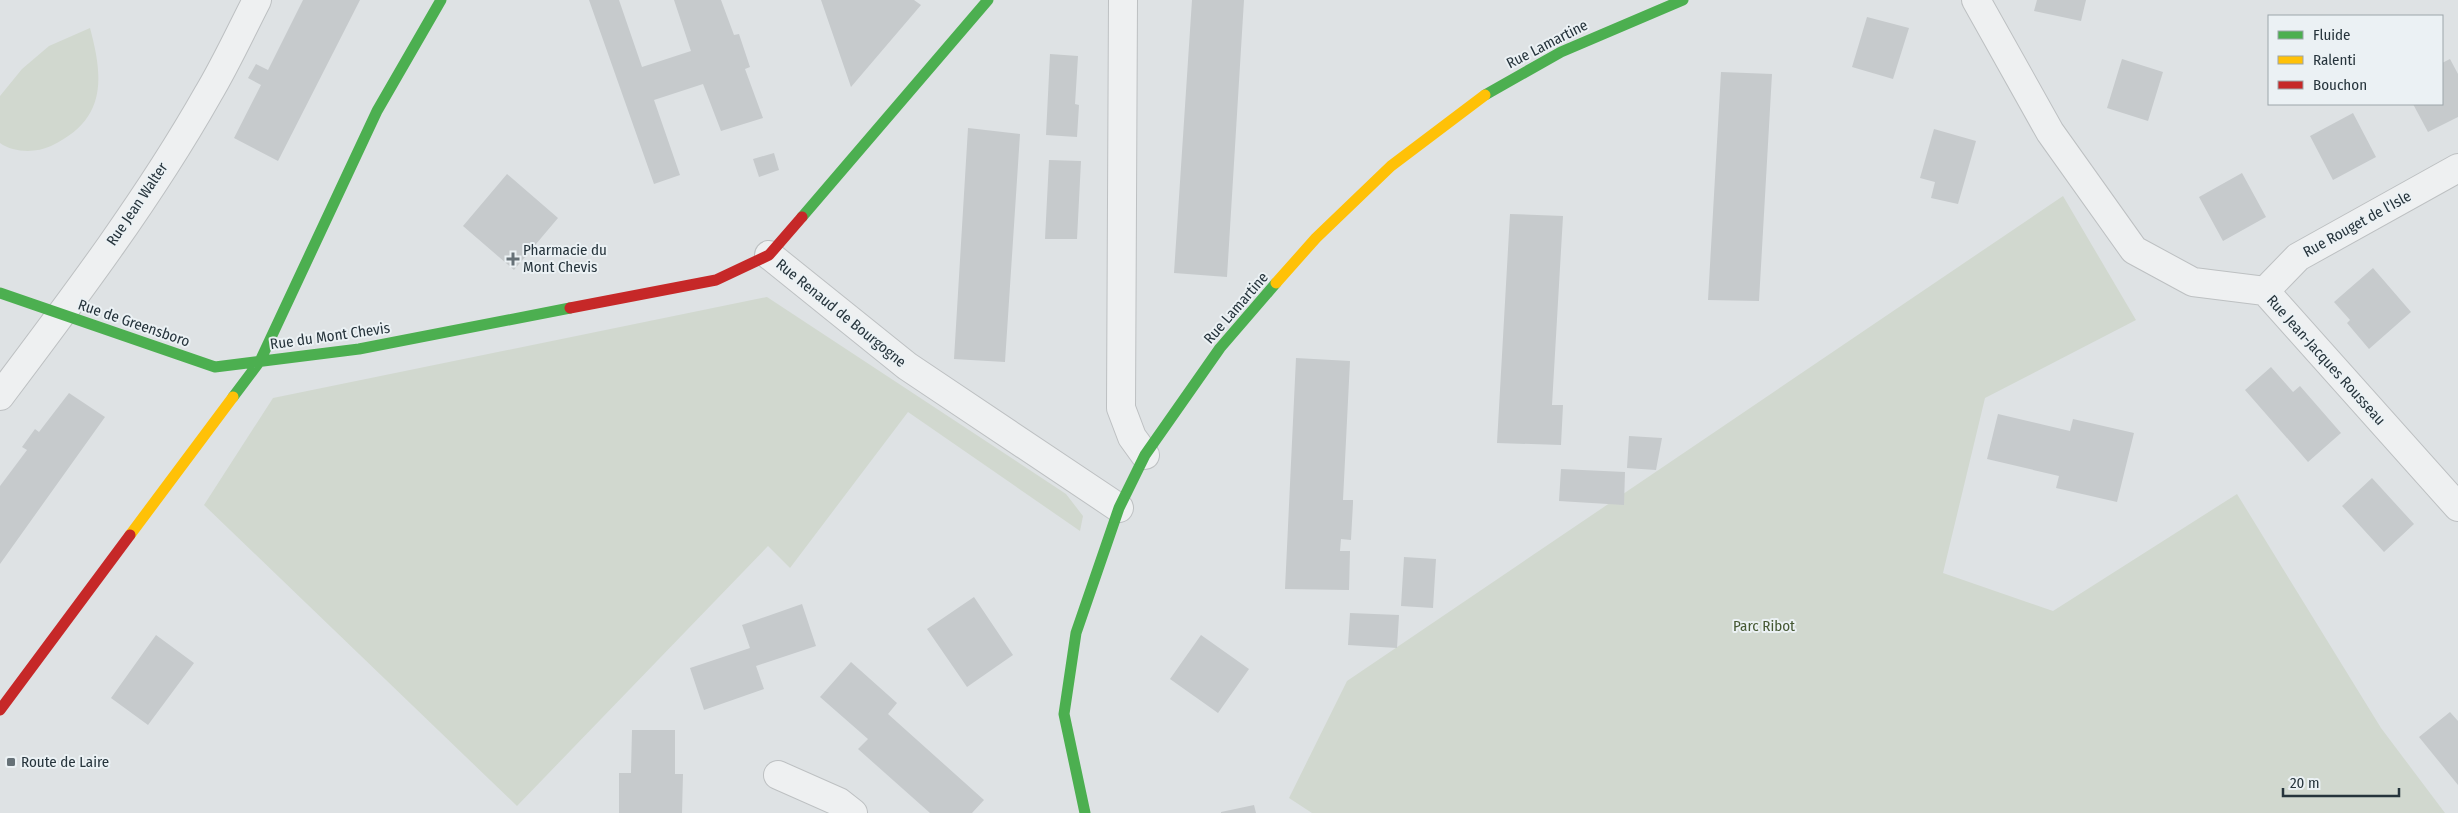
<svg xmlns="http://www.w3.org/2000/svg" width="2458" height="813" viewBox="0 0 2458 813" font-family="'Fira Sans Condensed',sans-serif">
	<rect width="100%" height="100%" fill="#dee2e4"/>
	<path fill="#d1d8cf" d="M 90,28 C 104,80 106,120 51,146 C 36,153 14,153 0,143 L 0,96 L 22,69 L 49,46 Z
		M 2063,196 L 2136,320 L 1985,398 L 1943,573 L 2053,611 L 2237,494 L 2381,728 L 2445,813 L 1312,813 L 1289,798 L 1347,681 Z
		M 767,297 L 1066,494 L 1083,516 L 1080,531 L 908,412 L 790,568 L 768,546 L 517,806 L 204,505 L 273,398 Z"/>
	<path fill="#c6cacc" d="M 303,0 L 360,0 L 278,161 L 234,138 L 261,85 L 248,78 L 256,64 L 268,70 Z
		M 589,0 L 619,0 L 642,67 L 691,51 L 674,0 L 721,0 L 734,35 L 739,34 L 750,67 L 745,69 L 763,118 L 721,131 L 703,84 L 654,100 L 680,175 L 654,184 Z
		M 821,0 L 914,0 L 921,5 L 851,87 Z
		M 1192,0 L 1244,0 L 1227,277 L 1174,273 Z
		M 2037,0 L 2086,0 L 2081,21 L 2034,11 Z
		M 1867,17 L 1909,28 L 1893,79 L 1852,67 Z
		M 1050,54 L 1078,56 L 1075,104 L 1079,105 L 1077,137 L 1046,135 Z
		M 2122,59 L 2163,72 L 2148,121 L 2107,108 Z
		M 2450,59 L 2458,74 L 2458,117 L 2428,132 L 2413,104 L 2442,104 L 2442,63 Z
		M 1721,72 L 1772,74 L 1759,301 L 1708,300 Z
		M 2353,113 L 2376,157 L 2333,180 L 2310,136 Z
		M 968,128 L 1020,134 L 1005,362 L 954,359 Z
		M 1934,129 L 1976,141 L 1958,204 L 1931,198 L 1935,182 L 1920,178 Z
		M 774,153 L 779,170 L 759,177 L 753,159 Z
		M 1049,160 L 1081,161 L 1077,239 L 1045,239 Z
		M 2242,173 L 2266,217 L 2223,241 L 2199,197 Z
		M 507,174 L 558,218 L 514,270 L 463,226 Z
		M 1510,214 L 1563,216 L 1552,405 L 1563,405 L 1561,445 L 1497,443 Z
		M 2373,268 L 2411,312 L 2369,349 L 2347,323 L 2350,320 L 2334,302 Z
		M 1296,358 L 1350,361 L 1343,500 L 1353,500 L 1353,503 L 1351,540 L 1341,539 L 1340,551 L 1350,551 L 1349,590 L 1285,589 Z
		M 2271,367 L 2293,392 L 2300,386 L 2341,433 L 2308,462 L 2245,390 Z
		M 69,393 L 105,417 L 0,564 L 0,486 L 27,450 L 22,447 L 35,429 L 39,432 Z
		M 1998,414 L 2070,431 L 2073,419 L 2134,433 L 2117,502 L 2056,488 L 2059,476 L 1987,459 Z
		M 1629,436 L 1662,438 L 1656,470 L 1627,468 Z
		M 1561,469 L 1625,472 L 1624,505 L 1559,501 Z
		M 2372,478 L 2414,524 L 2384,552 L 2342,506 Z
		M 1404,557 L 1436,559 L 1433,608 L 1401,606 Z
		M 974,597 L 1013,655 L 967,687 L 927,629 Z
		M 802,604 L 816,646 L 756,666 L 764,689 L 704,710 L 690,668 L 750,648 L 742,625 Z
		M 1350,613 L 1399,615 L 1397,648 L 1348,645 Z
		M 156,635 L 194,663 L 148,725 L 111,698 Z
		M 1201,635 L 1249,669 L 1218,713 L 1170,679 Z
		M 851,662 L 897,703 L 888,714 L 984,800 L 972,813 L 930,813 L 858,749 L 868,739 L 820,697 Z
		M 2450,712 L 2458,721 L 2458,785 L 2419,737 Z
		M 632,730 L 675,730 L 675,774 L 683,774 L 682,813 L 619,813 L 619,773 L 631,773 Z
		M 1254,805 L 1256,813 L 1221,813 L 1221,812 Z"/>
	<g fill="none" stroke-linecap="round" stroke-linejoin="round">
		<defs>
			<path id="street" d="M 1123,0 L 1121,408 L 1132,437 L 1145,455
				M 1976,0 L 2050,132 L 2134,250 L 2193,282 L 2265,291 L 2458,507
				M 769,255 L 907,366 L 1119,508
				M 2265,291 L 2298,257 L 2458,168
				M 0,396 C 73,299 148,200 208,94 C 226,64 241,31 257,0
				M 778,775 L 839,802 L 853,813"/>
		</defs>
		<use href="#street" stroke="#bdc0c2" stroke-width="30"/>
		<use href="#street" stroke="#eef0f1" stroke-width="28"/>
		<path stroke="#4caf50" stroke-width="11" d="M 1485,95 L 1561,52 L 1683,0
			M 802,217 L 988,0
			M 0,293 L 215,367 L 359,349 L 570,308
			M 233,397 L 260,361 L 377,111 L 441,0
			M 1085,813 L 1064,714 L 1076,633 L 1119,508 L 1145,455 L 1220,348 L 1276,283"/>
		<path stroke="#ffc107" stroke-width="11" d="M 1276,283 L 1316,238 L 1391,166 L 1485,95
			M 130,535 L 233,397"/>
		<path stroke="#c62828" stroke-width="11" d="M 570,308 L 716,280 L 769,255 L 802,217
			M 0,710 L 130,535"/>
	</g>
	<g fill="#667177" stroke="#ebf1f4" stroke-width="2">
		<path d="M510.5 251.5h5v5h5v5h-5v5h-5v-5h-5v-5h5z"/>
		<rect x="6" y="757" width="10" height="10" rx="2.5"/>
	</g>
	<g text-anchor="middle" stroke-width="4" stroke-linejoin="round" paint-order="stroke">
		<g font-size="15" fill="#26343c" stroke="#ebf1f4">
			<text transform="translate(1547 44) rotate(-27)" y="5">Rue Lamartine</text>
			<text transform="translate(137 204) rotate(-56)" y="5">Rue Jean Walter</text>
			<text transform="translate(2357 224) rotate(-29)" y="5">Rue Rouget de l'Isle</text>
			<text transform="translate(1236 308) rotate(-49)" y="5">Rue Lamartine</text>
			<text transform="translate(841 313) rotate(39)" y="5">Rue Renaud de Bourgogne</text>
			<text transform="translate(134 323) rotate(19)" y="5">Rue de Greensboro</text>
			<text transform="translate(330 336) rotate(-8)" y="5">Rue du Mont Chevis</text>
			<text transform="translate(2326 360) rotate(48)" y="5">Rue Jean-Jacques Rousseau</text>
		</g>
		<g font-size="15" fill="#26343c" stroke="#ebf1f4" text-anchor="start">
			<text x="523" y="255">Pharmacie du<tspan x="523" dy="17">Mont Chevis</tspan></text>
			<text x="21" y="767">Route de Laire</text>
		</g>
		<g font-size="15" fill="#455833" stroke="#ebf1f4">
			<text x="1764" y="631">Parc Ribot</text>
		</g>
	</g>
	<rect x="2268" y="15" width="175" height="90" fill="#ebf1f4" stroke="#9ca5aa"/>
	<rect x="2278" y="31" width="25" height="8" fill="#4caf50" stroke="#9ca5aa"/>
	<text x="2313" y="40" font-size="15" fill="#26343c">Fluide</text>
	<rect x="2278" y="56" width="25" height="8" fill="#ffc107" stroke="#9ca5aa"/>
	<text x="2313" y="65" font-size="15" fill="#26343c">Ralenti</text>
	<rect x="2278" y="81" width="25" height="8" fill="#c62828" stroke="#9ca5aa"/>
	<text x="2313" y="90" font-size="15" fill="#26343c">Bouchon</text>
	<path d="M2283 788v8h116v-8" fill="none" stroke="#26343c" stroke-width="2.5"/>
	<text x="2290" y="788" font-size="15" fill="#26343c" stroke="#ebf1f4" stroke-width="4" paint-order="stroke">20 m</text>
</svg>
